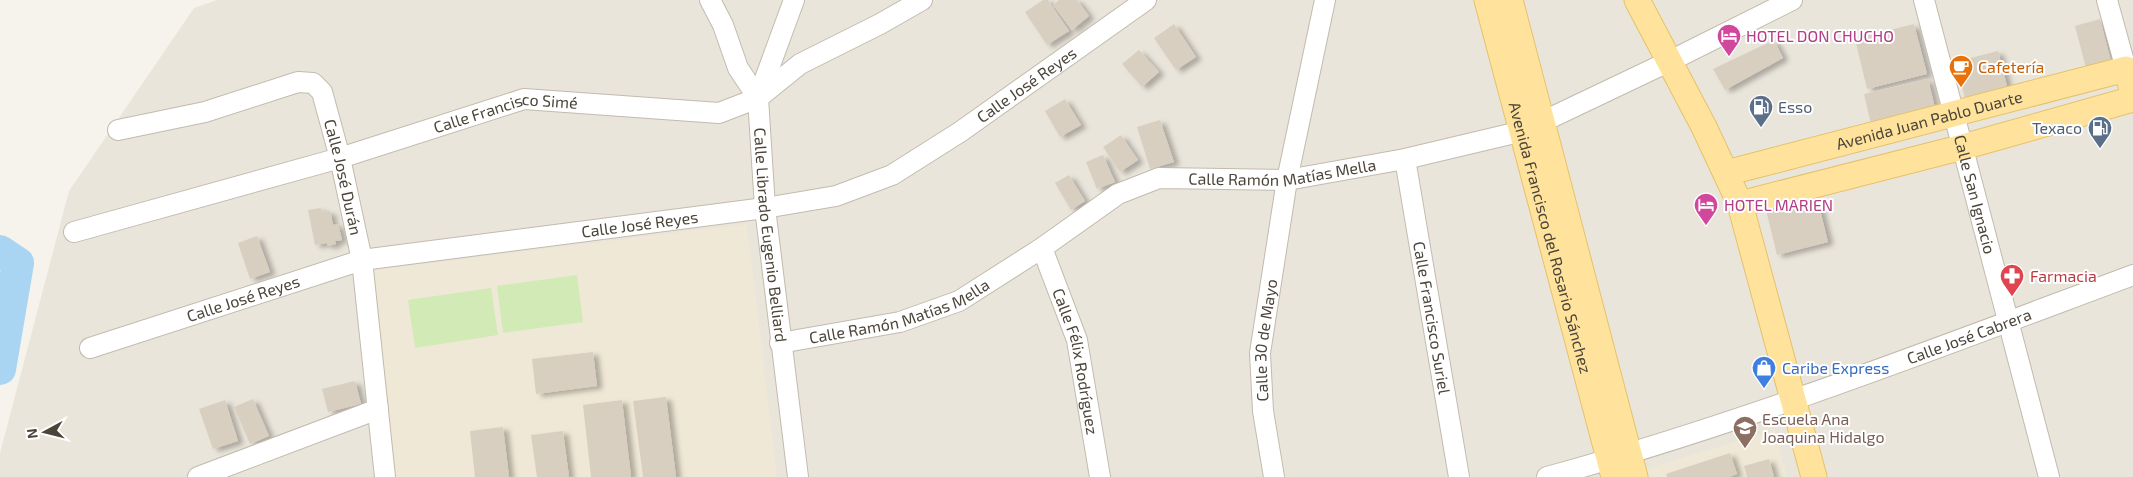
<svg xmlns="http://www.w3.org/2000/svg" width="2133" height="477" viewBox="0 0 2133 477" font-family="'Exo 2',sans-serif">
	<defs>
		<filter id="shadow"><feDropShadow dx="5.5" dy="3" stdDeviation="2.5" flood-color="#0004"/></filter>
	</defs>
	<rect width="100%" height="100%" fill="#f6f3ec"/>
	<path fill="#eae5da" d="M 217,0 L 2133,0 L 2133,477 L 0,477 L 0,453 L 69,191 L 194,8 Z"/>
	<path fill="#efe8d6" d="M 747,224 L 777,477 L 395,477 L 374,270 Z
		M 1774,430 L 1787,477 L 1648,477 L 1646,469 Z"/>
	<path fill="#d2eab5" d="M 577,275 L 583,322 L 503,333 L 497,286 Z
		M 491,288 L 498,335 L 415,348 L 408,300 Z"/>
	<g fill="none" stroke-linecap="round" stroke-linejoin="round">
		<path stroke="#a9d4f2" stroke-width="32" d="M 0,251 L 18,263 L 0,369"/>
	</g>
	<path fill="#d8cfc1" filter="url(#shadow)" d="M 1043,0 L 1048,0 L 1069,31 L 1047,45 L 1025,12 Z
		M 1059,0 L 1077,0 L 1089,16 L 1072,30 L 1053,5 Z
		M 2100,19 L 2112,65 L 2087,72 L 2075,26 Z
		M 1174,24 L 1196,57 L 1176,70 L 1154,38 Z
		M 1914,24 L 1927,74 L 1867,89 L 1855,39 Z
		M 1774,40 L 1783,58 L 1725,90 L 1713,69 Z
		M 1139,50 L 1159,72 L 1142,87 L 1122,64 Z
		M 1998,51 L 2009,94 L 1967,105 L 1955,62 Z
		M 1928,79 L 1936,112 L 1872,128 L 1864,94 Z
		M 1065,99 L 1081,125 L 1060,137 L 1045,111 Z
		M 1160,120 L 1174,162 L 1150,169 L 1137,127 Z
		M 1121,135 L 1138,160 L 1120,172 L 1103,147 Z
		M 1103,155 L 1115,182 L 1097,189 L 1086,162 Z
		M 1069,175 L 1085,201 L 1071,210 L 1055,183 Z
		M 1817,198 L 1828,242 L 1777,255 L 1766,210 Z
		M 321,208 L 322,212 L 330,211 L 333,225 L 338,224 L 342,240 L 335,241 L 336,244 L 327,246 L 327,243 L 315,245 L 308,210 Z
		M 257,236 L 270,272 L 250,279 L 238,243 Z
		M 593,352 L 597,386 L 536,394 L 532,359 Z
		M 355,381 L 361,404 L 328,412 L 322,389 Z
		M 666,397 L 676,477 L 643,477 L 633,401 Z
		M 253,399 L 269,436 L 250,444 L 234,407 Z
		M 225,400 L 238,441 L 213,449 L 199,409 Z
		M 622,400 L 631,477 L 591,477 L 583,405 Z
		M 503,427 L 509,477 L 475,477 L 470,431 Z
		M 563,431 L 569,477 L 537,477 L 531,435 Z
		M 1730,453 L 1737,474 L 1729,477 L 1667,477 L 1666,474 Z
		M 1769,459 L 1774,477 L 1747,477 L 1744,466 Z"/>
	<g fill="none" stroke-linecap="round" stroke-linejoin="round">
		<defs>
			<g id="minor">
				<path d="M 710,0 L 723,25 L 738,68 L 758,98"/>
				<path id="s1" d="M 794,0 L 758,98 L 765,208 L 798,477"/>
				<path id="s2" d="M 1924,0 L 2049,477"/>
				<path d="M 2107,0 L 2126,69 L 2133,68"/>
				<path id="s3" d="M 118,130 L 205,112 L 298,82 L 313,83 L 322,92 L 340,158 L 362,260 L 385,477"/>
				<path id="s4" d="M 1405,159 L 1459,477"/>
				<path id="s5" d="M 74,232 L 340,158 L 524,99 L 719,113 L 758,98 L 800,64 L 880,24 L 922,0"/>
				<path id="s6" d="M 1042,248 L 1077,340 L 1100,477"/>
				<path id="s7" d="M 780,343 L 900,322 L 959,301 L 1042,248 L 1118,194 L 1159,178 L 1287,180 L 1405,159 L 1523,131 L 1670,61 L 1792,0"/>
				<path id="s8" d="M 90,348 L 362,260 L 765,208 L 836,196 L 892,175 L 960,132 L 1146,0"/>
				<path d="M 198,477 L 378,409"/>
				<path id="s9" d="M 1274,477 L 1263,411 L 1260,353 L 1287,180 L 1325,0"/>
				<path id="s10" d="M 1547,477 C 1747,422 1940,347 2133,275"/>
			</g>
			<g id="major">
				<path id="s11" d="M 1487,0 L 1614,477"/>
				<path d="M 1510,0 L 1635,477"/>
				<path d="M 1637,0 L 1704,127 L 1740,204 L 1814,477"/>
				<path id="s12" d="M 1726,173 L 2126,69 L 2133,92"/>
				<path d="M 1740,204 L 1963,147 L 2133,99"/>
			</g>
		</defs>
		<use href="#minor" stroke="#c2bbae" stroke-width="22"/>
		<use href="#major" stroke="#e6c16a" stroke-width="27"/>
		<use href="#minor" stroke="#fff" stroke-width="20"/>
		<use href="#major" stroke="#ffe39c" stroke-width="25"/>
	</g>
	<defs>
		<symbol id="hotel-pin" viewBox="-11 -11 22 30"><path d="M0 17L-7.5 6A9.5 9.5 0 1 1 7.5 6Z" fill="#d1479c" stroke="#fff"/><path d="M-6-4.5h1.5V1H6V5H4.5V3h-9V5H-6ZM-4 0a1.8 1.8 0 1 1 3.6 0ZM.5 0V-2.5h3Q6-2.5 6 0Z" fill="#fff"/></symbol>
		<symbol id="cafe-pin" viewBox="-11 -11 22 30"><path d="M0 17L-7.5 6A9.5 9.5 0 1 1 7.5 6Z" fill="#e8710a" stroke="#fff"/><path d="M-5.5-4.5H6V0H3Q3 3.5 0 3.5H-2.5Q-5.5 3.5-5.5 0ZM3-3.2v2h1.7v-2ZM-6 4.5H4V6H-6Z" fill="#fff"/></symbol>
		<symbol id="fuel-pin" viewBox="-11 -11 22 30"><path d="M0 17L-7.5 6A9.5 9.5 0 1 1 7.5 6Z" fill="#5c6f8a" stroke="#fff"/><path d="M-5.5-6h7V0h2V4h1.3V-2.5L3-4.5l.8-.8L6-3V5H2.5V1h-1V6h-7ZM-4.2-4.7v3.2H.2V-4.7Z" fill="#fff"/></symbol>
		<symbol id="pharmacy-pin" viewBox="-11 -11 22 30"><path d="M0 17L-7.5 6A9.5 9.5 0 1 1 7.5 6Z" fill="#e0444e" stroke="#fff"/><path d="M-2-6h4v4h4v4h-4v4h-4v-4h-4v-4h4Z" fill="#fff"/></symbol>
		<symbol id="shop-pin" viewBox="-11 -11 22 30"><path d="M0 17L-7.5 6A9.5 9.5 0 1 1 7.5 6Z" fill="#3f7fe0" stroke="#fff"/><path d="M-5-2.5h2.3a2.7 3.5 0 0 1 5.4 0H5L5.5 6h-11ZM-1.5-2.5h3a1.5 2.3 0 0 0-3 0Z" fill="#fff"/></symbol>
		<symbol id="school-pin" viewBox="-11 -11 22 30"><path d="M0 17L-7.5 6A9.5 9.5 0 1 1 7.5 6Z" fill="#8d6e63" stroke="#fff"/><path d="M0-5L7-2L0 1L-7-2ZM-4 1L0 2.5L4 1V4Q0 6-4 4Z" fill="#fff"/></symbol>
	</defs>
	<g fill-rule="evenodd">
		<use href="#hotel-pin" x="1715" y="22" width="28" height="38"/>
		<use href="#cafe-pin" x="1947" y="53" width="28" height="38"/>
		<use href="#fuel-pin" x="1747" y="93" width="28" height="38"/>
		<use href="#fuel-pin" x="2086" y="114" width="28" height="38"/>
		<use href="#hotel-pin" x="1692" y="191" width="28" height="38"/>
		<use href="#pharmacy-pin" x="1998" y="262" width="28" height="38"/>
		<use href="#shop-pin" x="1750" y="354" width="28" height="38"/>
		<use href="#school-pin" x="1731" y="414" width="28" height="38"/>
	</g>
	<g text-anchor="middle" stroke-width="4" stroke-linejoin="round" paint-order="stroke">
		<g font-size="16" fill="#b23c85" stroke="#fff" text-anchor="start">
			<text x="1746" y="42">HOTEL DON CHUCHO</text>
			<text x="1724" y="211">HOTEL MARIEN</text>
		</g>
		<g font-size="16" fill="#c56008" stroke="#fff" text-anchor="start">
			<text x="1978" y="73">Cafetería</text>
		</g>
		<g font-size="16" fill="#4b4439" stroke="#fff">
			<text dy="6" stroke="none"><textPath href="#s8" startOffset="986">Calle José Reyes</textPath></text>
			<text dy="6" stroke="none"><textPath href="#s5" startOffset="449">Calle Francisco Simé</textPath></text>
			<text dy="6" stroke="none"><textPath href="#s12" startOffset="210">Avenida Juan Pablo Duarte</textPath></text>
			<text dy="6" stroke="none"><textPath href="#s7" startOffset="544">Calle Ramón Matías Mella</textPath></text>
			<text dy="6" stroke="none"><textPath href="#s3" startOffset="302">Calle José Durán</textPath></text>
			<text dy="6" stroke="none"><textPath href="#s2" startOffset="201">Calle San Ignacio</textPath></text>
			<text dy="6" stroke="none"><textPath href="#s8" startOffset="566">Calle José Reyes</textPath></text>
			<text dy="6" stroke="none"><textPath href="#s1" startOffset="242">Calle Librado Eugenio Belliard</textPath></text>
			<text dy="6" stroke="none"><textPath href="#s11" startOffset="246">Avenida Francisco del Rosario Sánchez</textPath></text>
			<text dy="6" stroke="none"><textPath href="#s8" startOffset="161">Calle José Reyes</textPath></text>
			<text dy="6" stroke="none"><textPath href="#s7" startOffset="124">Calle Ramón Matías Mella</textPath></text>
			<text dy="6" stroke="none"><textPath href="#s4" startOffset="161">Calle Francisco Suriel</textPath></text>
			<text dy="6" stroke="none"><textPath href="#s10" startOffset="445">Calle José Cabrera</textPath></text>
			<text dy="6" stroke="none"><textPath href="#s9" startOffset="138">Calle 30 de Mayo</textPath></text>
			<text dy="6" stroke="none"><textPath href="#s6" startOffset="119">Calle Félix Rodríguez</textPath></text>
		</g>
		<g font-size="16" fill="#4e5e75" stroke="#fff" text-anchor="start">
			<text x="1778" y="113">Esso</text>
			<text x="2082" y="134" text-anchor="end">Texaco</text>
		</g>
		<g font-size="16" fill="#be3a42" stroke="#fff" text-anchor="start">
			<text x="2030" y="282">Farmacia</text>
		</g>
		<g font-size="16" fill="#366cbe" stroke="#fff" text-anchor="start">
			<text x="1782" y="374">Caribe Express</text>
		</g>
		<g font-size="16" fill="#785e54" stroke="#fff" text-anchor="start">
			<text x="1762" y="425">Escuela Ana<tspan x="1762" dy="18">Joaquina Hidalgo</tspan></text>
		</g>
	</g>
	<g transform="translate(45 432) rotate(263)" stroke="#ffffff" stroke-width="4" paint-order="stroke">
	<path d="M0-4L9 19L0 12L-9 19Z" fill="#4b4439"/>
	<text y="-8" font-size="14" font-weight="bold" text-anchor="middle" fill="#4b4439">N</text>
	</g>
</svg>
